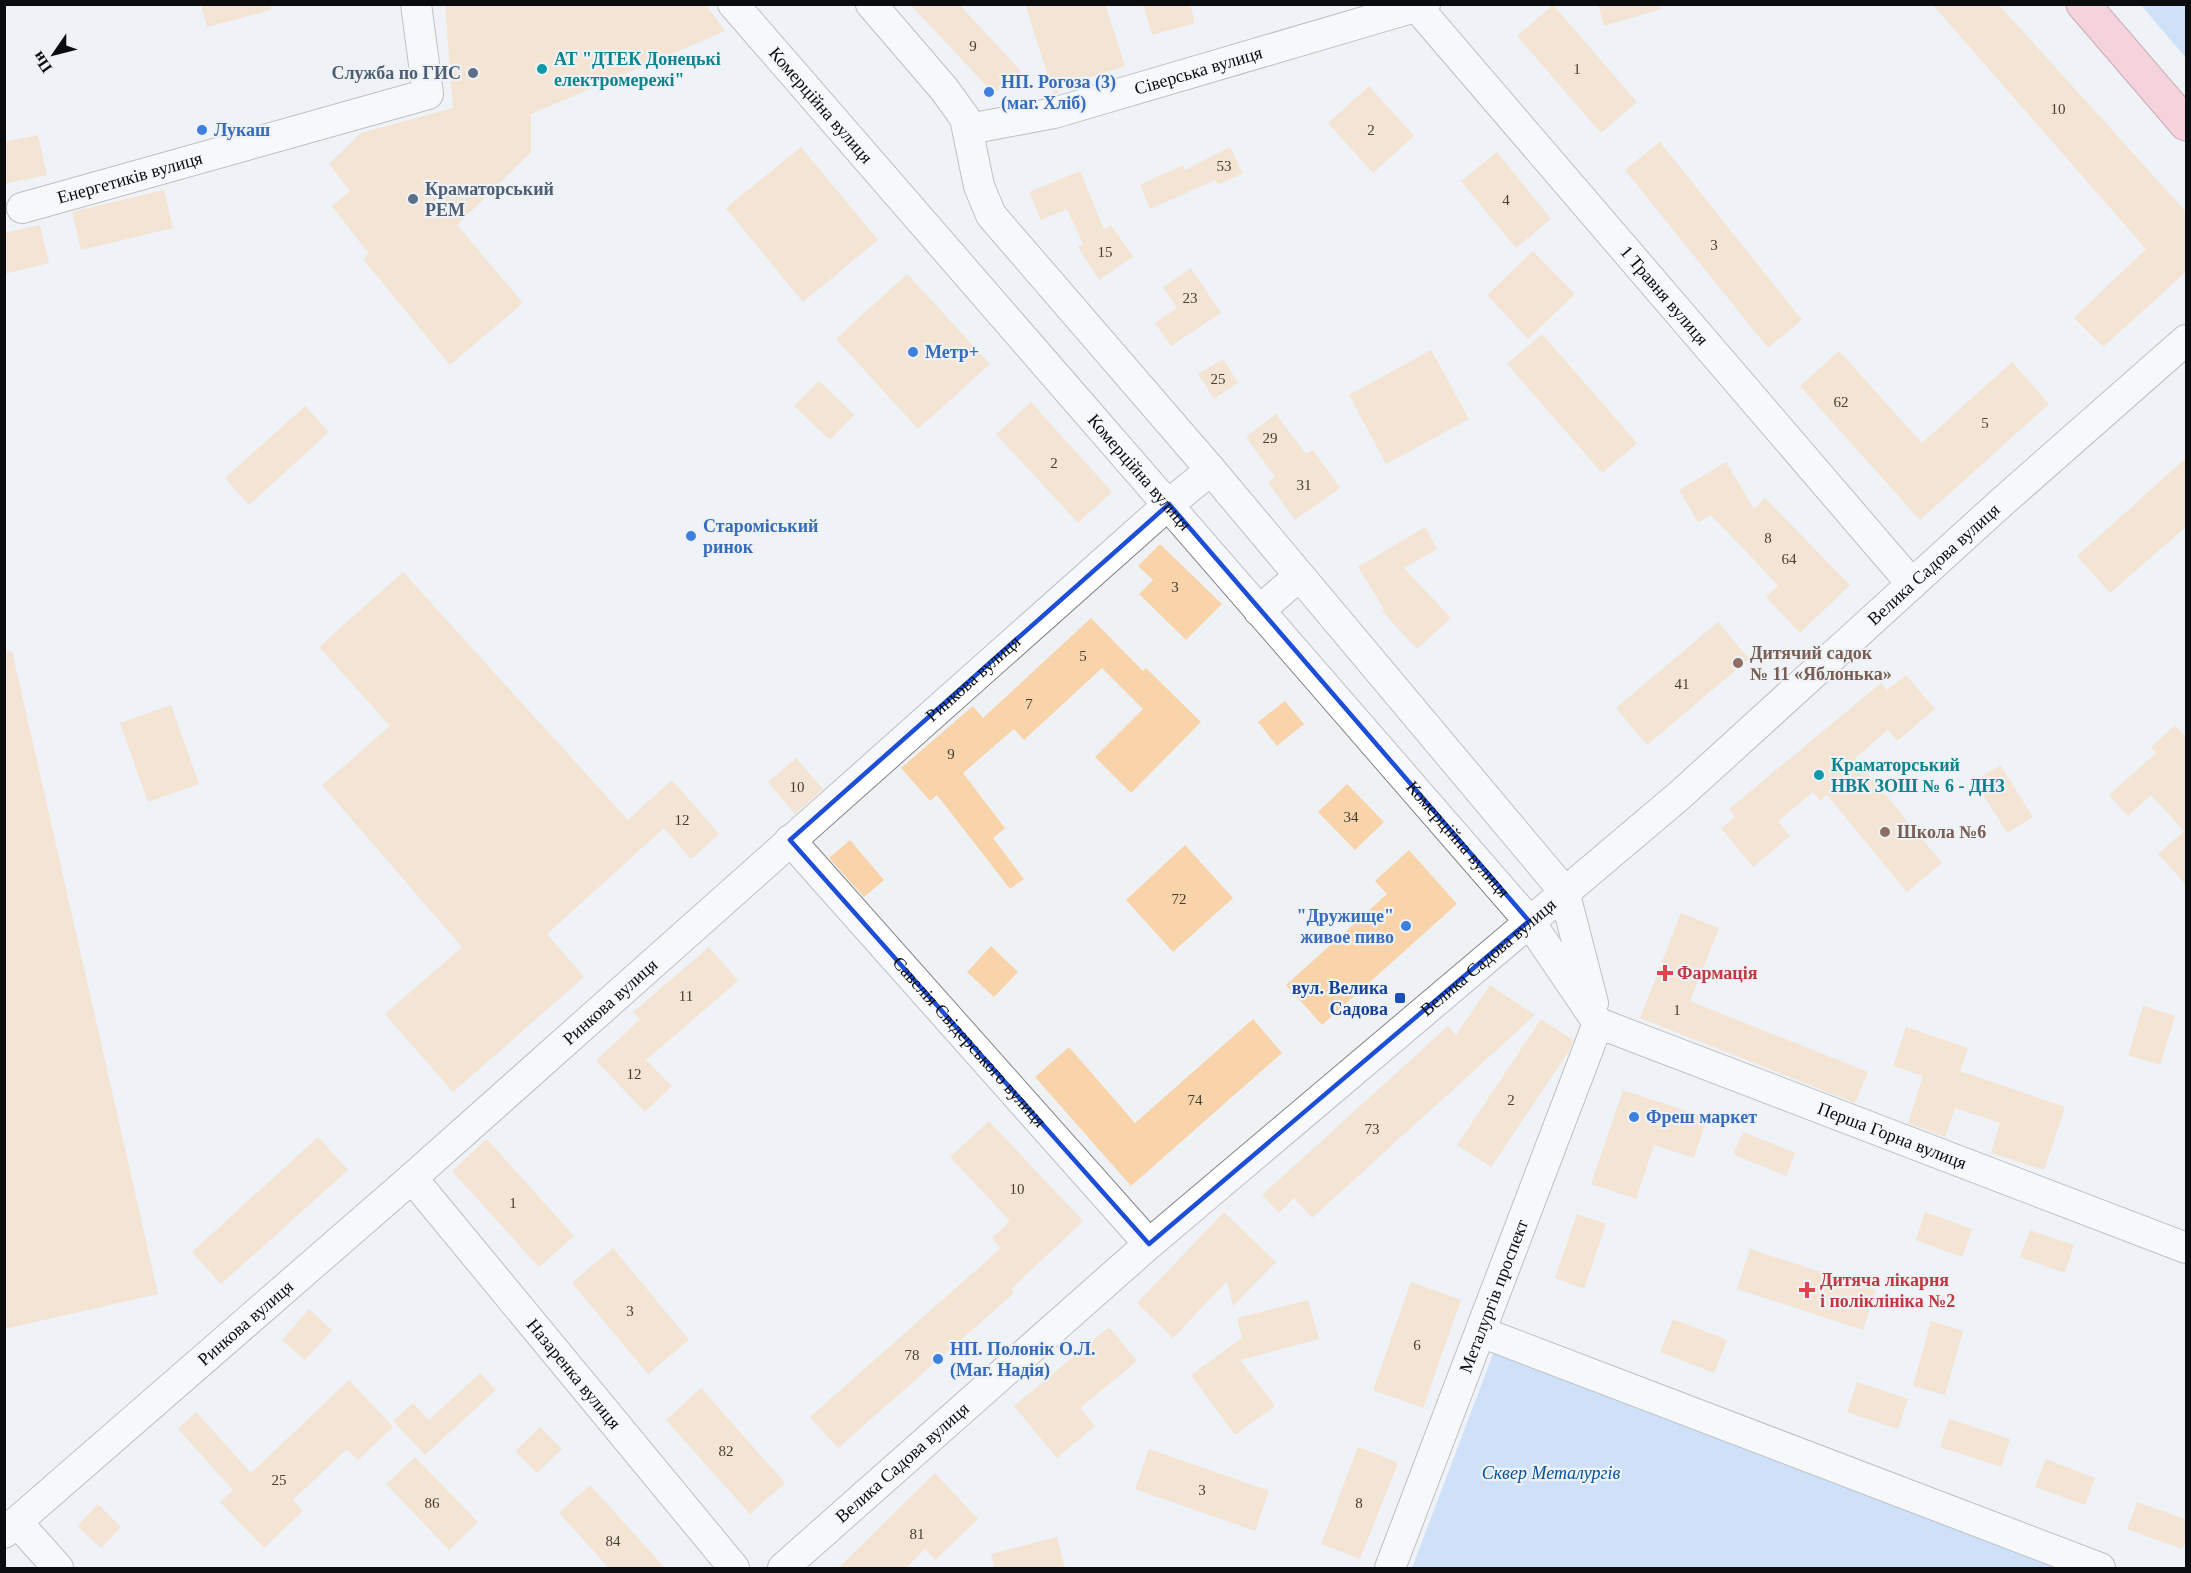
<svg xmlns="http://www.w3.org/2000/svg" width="2191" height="1573" viewBox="0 0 2191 1573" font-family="Georgia,serif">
	<rect width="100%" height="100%" fill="#eff2f5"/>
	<path fill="#a6ccfb" d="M 2141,5 L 2186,5 L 2186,58 Z
		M 1495,1349 L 2060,1568 L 1412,1568 Z"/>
	<path fill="#f9d3aa" d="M 201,4 L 271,4 L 271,10 L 207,27 Z
		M 445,4 L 705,4 L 725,31 L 531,114 L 531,152 L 457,225 L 523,303 L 450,365 L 363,259 L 369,254 L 332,206 L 350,191 L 329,164 L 361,133 L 453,108 Z
		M 910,4 L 959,4 L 1026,77 L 993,93 Z
		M 1025,4 L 1105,4 L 1125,66 L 1088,78 L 1087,75 L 1058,84 L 1058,94 L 1054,95 Z
		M 1143,4 L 1190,4 L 1195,23 L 1152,35 Z
		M 1598,4 L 1660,4 L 1661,9 L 1604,26 Z
		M 1932,4 L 1998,4 L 2187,213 L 2187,271 L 2103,347 L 2074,318 L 2146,249 Z
		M 1553,5 L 1637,102 L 1601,133 L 1517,36 Z
		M 1369,86 L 1414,136 L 1373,173 L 1328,123 Z
		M 38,135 L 47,175 L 4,184 L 4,142 Z
		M 1660,142 L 1802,320 L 1768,348 L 1625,170 Z
		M 801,147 L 878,240 L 803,302 L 726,208 Z
		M 1230,147 L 1243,173 L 1218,185 L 1215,180 L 1150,209 L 1140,185 L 1183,165 L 1185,170 Z
		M 1497,152 L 1551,219 L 1516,248 L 1461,181 Z
		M 1080,171 L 1104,230 L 1111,225 L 1133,257 L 1099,280 L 1078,247 L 1083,244 L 1067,209 L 1041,220 L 1029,192 Z
		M 164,190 L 173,228 L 81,250 L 72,212 Z
		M 40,225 L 49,263 L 4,274 L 4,233 Z
		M 1533,251 L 1575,294 L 1528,339 L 1487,295 Z
		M 1191,268 L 1221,313 L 1171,346 L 1155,323 L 1177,308 L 1163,287 Z
		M 907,274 L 990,364 L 918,429 L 836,339 Z
		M 1542,334 L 1637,443 L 1602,473 L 1507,364 Z
		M 1431,350 L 1469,419 L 1386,464 L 1349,395 Z
		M 1839,351 L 1922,443 L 2012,362 L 2049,404 L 1920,520 L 1800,386 Z
		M 1223,359 L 1238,383 L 1214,399 L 1198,374 Z
		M 819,381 L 854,415 L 830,440 L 794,406 Z
		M 1031,402 L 1112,492 L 1078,523 L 996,434 Z
		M 305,406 L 329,432 L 249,505 L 225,478 Z
		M 1276,414 L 1306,454 L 1313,450 L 1340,488 L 1295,520 L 1268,482 L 1275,477 L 1246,437 Z
		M 2187,457 L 2187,526 L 2110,593 L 2077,556 Z
		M 1726,462 L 1754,509 L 1765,498 L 1850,585 L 1800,633 L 1766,597 L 1778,585 L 1711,515 L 1698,522 L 1679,490 Z
		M 1425,527 L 1437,549 L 1404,568 L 1451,618 L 1417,649 L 1382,611 L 1384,609 L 1358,567 Z
		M 1160,544 L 1222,604 L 1186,640 L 1139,594 L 1153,580 L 1138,566 Z
		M 403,572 L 628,820 L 672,780 L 719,834 L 691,859 L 664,828 L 547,934 L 584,977 L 453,1092 L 385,1014 L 462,947 L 322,785 L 390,726 L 319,647 Z
		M 1091,618 L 1143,671 L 1146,668 L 1201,722 L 1131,793 L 1095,757 L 1143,709 L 1102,668 L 1024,740 L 1014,729 L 963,773 L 1005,828 L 993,838 L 1024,879 L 1010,889 L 937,795 L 930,801 L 901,768 L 973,706 L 983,718 Z
		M 1718,622 L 1749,659 L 1647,745 L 1616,708 Z
		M 12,651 L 158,1294 L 4,1329 L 4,652 Z
		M 1906,675 L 1935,709 L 1897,741 L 1888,730 L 1855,758 L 1942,863 L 1907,892 L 1827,795 L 1820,801 L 1813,792 L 1778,821 L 1790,836 L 1753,867 L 1721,828 L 1735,817 L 1729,809 L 1881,683 L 1887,690 Z
		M 1285,701 L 1304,724 L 1277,746 L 1258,722 Z
		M 171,705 L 199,784 L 148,802 L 120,723 Z
		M 2175,725 L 2187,738 L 2187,886 L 2158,854 L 2184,831 L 2151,795 L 2128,816 L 2109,795 L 2156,753 L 2151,747 Z
		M 796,758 L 823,789 L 795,814 L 768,782 Z
		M 2000,765 L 2033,817 L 2007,833 L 1975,781 Z
		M 1347,784 L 1384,822 L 1355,850 L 1318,812 Z
		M 850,840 L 884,880 L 864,897 L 829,858 Z
		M 1185,845 L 1233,898 L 1173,952 L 1126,900 Z
		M 1409,850 L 1457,904 L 1322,1025 L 1286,985 L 1387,894 L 1375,881 Z
		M 1681,913 L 1719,928 L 1690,1001 L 1868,1072 L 1855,1103 L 1640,1018 Z
		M 991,946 L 1018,972 L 994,997 L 967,972 Z
		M 709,947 L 738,981 L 646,1060 L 672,1086 L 645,1112 L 596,1061 L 640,1019 L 633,1012 Z
		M 1490,985 L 1535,1015 L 1312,1218 L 1294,1198 L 1279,1213 L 1262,1195 L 1448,1026 L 1456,1035 Z
		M 2143,1006 L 2175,1016 L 2160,1065 L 2128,1055 Z
		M 1253,1019 L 1282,1053 L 1131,1186 L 1035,1077 L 1069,1047 L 1135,1123 Z
		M 1541,1019 L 1573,1040 L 1569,1051 L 1491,1167 L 1457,1145 Z
		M 1906,1027 L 1968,1048 L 1960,1071 L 2065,1107 L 2044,1170 L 1991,1153 L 2000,1123 L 1955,1108 L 1945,1137 L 1908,1123 L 1923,1076 L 1893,1066 Z
		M 1623,1090 L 1707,1118 L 1694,1158 L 1654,1145 L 1636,1199 L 1591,1184 Z
		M 989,1121 L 1083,1221 L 1011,1289 L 1014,1293 L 838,1448 L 810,1417 L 1001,1248 L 992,1238 L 1010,1221 L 950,1157 Z
		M 1743,1132 L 1795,1153 L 1786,1176 L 1733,1154 Z
		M 318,1137 L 348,1170 L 221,1284 L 192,1252 Z
		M 487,1139 L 574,1236 L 539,1267 L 452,1171 Z
		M 1224,1212 L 1276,1262 L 1233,1306 L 1227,1281 L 1173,1338 L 1137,1303 Z
		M 1925,1212 L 1972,1229 L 1962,1257 L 1916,1240 Z
		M 1577,1214 L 1606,1224 L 1584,1289 L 1555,1278 Z
		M 2030,1230 L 2074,1245 L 2065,1273 L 2020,1257 Z
		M 613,1248 L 689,1340 L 648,1374 L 572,1283 Z
		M 1750,1249 L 1876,1290 L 1863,1330 L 1737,1289 Z
		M 1411,1282 L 1461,1300 L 1423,1408 L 1373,1390 Z
		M 1308,1300 L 1319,1339 L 1240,1360 L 1275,1406 L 1235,1435 L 1191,1375 L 1242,1338 L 1237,1318 Z
		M 309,1309 L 332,1330 L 305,1360 L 282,1340 Z
		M 1673,1319 L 1727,1340 L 1714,1373 L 1660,1352 Z
		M 1931,1321 L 1963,1331 L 1945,1395 L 1913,1386 Z
		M 1109,1327 L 1137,1361 L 1080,1408 L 1095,1426 L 1057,1458 L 1014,1406 Z
		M 480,1373 L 496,1390 L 425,1455 L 393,1421 L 413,1403 L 429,1420 Z
		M 349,1380 L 393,1427 L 358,1460 L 347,1449 L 293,1500 L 303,1511 L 264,1548 L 220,1502 L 233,1490 L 178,1429 L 196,1412 L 251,1473 Z
		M 1857,1382 L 1908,1399 L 1898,1429 L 1847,1412 Z
		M 701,1388 L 785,1483 L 750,1514 L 666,1420 Z
		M 1949,1419 L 2010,1439 L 2001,1467 L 1940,1447 Z
		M 540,1427 L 562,1449 L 537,1473 L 515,1451 Z
		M 1358,1447 L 1398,1463 L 1360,1559 L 1321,1544 Z
		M 1149,1449 L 1269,1491 L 1255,1531 L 1135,1489 Z
		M 415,1457 L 478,1522 L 449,1550 L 386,1484 Z
		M 2046,1459 L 2095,1478 L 2085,1505 L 2035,1487 Z
		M 935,1473 L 978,1519 L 935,1560 L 925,1549 L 905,1569 L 837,1569 Z
		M 590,1485 L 666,1569 L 610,1569 L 559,1513 Z
		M 2137,1502 L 2187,1520 L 2187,1537 L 2182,1549 L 2127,1529 Z
		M 98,1504 L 121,1527 L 101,1548 L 77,1526 Z
		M 1057,1537 L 1065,1569 L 995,1569 L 991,1554 Z"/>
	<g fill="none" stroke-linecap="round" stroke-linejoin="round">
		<defs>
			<g id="minor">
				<path id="s1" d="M 733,4 L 1529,921 L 1598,1023"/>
				<path d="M 871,4 L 944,89 L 965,118 L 979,186 L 991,215 L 1211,470 L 1564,891 L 1593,1003"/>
				<path id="s2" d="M 1417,7 L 1912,584"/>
				<path id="s3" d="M 969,129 L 1054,113 L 1425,4"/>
				<path id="s4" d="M 22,208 L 428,94 L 416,4"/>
				<path d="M 1259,611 L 1299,576"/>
				<path id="s5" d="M 790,840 L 1149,1244"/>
				<path id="s6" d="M 1598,1023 L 2186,1248"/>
				<path id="s7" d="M 412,1178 L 734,1568"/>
				<path d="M 1481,1332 L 2100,1568"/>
				<path d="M 17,1522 L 58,1568"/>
				<path id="s8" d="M 4,1533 L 412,1178 L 1169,504 L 1211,470"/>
				<path id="s9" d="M 783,1568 L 1149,1244 L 1680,795 L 2002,502 L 2186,340"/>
				<path id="s10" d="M 1390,1568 L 1598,1023"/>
			</g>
			<path id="major" d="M 2083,4 L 2186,124"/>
		</defs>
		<use href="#minor" stroke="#828487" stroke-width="32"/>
		<use href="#major" stroke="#a45164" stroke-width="35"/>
		<use href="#minor" stroke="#fff" stroke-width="30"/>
		<use href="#major" stroke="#faadbe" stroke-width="33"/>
	</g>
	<path d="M0 0H2191V1573H0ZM 1169,504 L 1529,921 L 1149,1244 L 790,840 Z" fill="#eff2f5" fill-opacity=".55" fill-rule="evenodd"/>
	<path fill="none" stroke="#1d4ed8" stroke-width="4.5" stroke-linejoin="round" d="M 1169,504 L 1529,921 L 1149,1244 L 790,840 Z"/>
	<g fill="#0f9aa8" stroke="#eff2f5" stroke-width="2">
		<circle cx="542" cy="69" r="6"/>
		<circle cx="1819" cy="775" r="6"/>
	</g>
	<g fill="#5c6f8a" stroke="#eff2f5" stroke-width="2">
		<circle cx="473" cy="73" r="6"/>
		<circle cx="413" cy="199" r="6"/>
	</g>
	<g fill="#3f7fe0" stroke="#eff2f5" stroke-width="2">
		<circle cx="989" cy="92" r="6"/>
		<circle cx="202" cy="130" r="6"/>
		<circle cx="913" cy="352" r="6"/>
		<circle cx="691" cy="536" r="6"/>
		<circle cx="1406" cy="926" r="6"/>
		<circle cx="1634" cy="1117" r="6"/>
		<circle cx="938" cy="1359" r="6"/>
	</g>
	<g fill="#8d6e63" stroke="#eff2f5" stroke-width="2">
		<circle cx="1738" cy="663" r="6"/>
		<circle cx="1885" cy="832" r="6"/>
	</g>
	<g fill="#e0444e" stroke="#eff2f5" stroke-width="2">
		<path d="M1662 964h6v6h6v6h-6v6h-6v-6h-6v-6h6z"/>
		<path d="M1804 1281h6v6h6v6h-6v6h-6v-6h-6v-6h6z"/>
	</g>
	<rect fill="#1a4fb4" stroke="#eff2f5" stroke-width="2" x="1394" y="992" width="12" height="12" rx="3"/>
	<g text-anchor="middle" stroke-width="4.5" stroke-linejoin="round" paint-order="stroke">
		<g font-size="15" fill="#463e34">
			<text x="973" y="51">9</text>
			<text x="1577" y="74">1</text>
			<text x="2058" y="114">10</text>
			<text x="1371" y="135">2</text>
			<text x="1224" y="171">53</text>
			<text x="1506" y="205">4</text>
			<text x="1714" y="250">3</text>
			<text x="1105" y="257">15</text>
			<text x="1190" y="303">23</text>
			<text x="1218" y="384">25</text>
			<text x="1841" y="407">62</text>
			<text x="1985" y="428">5</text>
			<text x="1270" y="443">29</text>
			<text x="1054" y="468">2</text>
			<text x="1304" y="490">31</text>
			<text x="1768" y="543">8</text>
			<text x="1789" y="564">64</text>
			<text x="1175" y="592">3</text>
			<text x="1083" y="661">5</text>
			<text x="1682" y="689">41</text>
			<text x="1029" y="709">7</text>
			<text x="951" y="759">9</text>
			<text x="797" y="792">10</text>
			<text x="1351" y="822">34</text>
			<text x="682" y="825">12</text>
			<text x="1179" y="904">72</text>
			<text x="686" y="1001">11</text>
			<text x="1677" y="1015">1</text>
			<text x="634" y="1079">12</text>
			<text x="1195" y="1105">74</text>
			<text x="1511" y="1105">2</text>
			<text x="1372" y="1134">73</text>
			<text x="1017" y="1194">10</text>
			<text x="513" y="1208">1</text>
			<text x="630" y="1316">3</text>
			<text x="1417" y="1350">6</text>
			<text x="912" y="1360">78</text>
			<text x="726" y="1456">82</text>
			<text x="279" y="1485">25</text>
			<text x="1202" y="1495">3</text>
			<text x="432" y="1508">86</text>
			<text x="1359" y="1508">8</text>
			<text x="917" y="1539">81</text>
			<text x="613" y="1546">84</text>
		</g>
		<g font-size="18" font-weight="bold" fill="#0d838f" stroke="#eff2f5" text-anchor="start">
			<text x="554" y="65">АТ "ДТЕК Донецькі<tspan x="554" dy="21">електромережі"</tspan></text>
			<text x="1831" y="771">Краматорський<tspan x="1831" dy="21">НВК ЗОШ № 6 - ДНЗ</tspan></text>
		</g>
		<g font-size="18" fill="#0b0c0d" stroke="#eff2f5">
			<text dy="6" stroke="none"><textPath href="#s3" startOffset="237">Сіверська вулиця</textPath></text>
			<text dy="6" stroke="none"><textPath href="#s1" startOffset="134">Комерційна вулиця</textPath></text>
			<text dy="6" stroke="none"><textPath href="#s4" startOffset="112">Енергетиків вулиця</textPath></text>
			<text dy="6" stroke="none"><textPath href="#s2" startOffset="380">1 Травня вулиця</textPath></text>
			<text dy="6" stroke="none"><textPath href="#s1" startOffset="620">Комерційна вулиця</textPath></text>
			<text dy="6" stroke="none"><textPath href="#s9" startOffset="1527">Велика Садова вулиця</textPath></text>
			<text dy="6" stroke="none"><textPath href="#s8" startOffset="1292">Ринкова вулиця</textPath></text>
			<text dy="6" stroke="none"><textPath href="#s1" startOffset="1106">Комерційна вулиця</textPath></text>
			<text dy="6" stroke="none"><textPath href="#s9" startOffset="933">Велика Садова вулиця</textPath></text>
			<text dy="6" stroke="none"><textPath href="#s8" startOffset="806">Ринкова вулиця</textPath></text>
			<text dy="6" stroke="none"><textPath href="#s5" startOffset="270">Савелія Свідерського вулиця</textPath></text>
			<text dy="6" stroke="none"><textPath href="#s6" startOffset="315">Перша Горна вулиця</textPath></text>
			<text dy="6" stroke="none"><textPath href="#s10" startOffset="291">Металургів проспект</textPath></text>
			<text dy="6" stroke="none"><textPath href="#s8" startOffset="320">Ринкова вулиця</textPath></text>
			<text dy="6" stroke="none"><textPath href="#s7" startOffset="254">Назаренка вулиця</textPath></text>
			<text dy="6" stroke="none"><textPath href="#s9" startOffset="159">Велика Садова вулиця</textPath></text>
		</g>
		<g font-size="18" font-weight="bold" fill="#4e5e75" stroke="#eff2f5" text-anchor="end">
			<text x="461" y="79">Служба по ГИС</text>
			<text x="425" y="195" text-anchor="start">Краматорський<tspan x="425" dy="21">РЕМ</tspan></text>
		</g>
		<g font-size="18" font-weight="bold" fill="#366cbe" stroke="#eff2f5" text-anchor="start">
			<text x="1001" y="88">НП. Рогоза (3)<tspan x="1001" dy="21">(маг. Хліб)</tspan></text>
			<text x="214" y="136">Лукаш</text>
			<text x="925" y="358">Метр+</text>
			<text x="703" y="532">Староміський<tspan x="703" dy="21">ринок</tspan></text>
			<text x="1394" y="922" text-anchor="end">"Дружище"<tspan x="1394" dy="21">живое пиво</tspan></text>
			<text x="1646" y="1123">Фреш маркет</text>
			<text x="950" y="1355">НП. Полонік О.Л.<tspan x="950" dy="21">(Маг. Надія)</tspan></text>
		</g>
		<g font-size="18" font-weight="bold" fill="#785e54" stroke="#eff2f5" text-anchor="start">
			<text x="1750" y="659">Дитячий садок<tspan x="1750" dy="21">№ 11 «Яблонька»</tspan></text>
			<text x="1897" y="838">Школа №6</text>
		</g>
		<g font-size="18" font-weight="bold" fill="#be3a42" stroke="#eff2f5" text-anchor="start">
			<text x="1677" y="979">Фармація</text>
			<text x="1820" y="1286">Дитяча лікарня<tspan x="1820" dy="21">і поліклініка №2</tspan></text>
		</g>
		<g font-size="18" font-weight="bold" fill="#164399" stroke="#eff2f5" text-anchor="end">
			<text x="1388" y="994">вул. Велика<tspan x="1388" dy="21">Садова</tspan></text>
		</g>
		<g font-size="18" font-style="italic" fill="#0055a2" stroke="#eff2f5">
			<text x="1551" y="1479">Сквер Металургів</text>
		</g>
	</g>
	<rect width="2191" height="1573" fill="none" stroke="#0b0c0d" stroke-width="12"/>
	<g transform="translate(54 54) rotate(235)" stroke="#eff2f5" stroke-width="4.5" paint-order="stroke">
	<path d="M0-4.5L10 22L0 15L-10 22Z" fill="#0b0c0d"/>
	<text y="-9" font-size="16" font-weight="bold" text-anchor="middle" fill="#0b0c0d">Пн</text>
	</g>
</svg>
